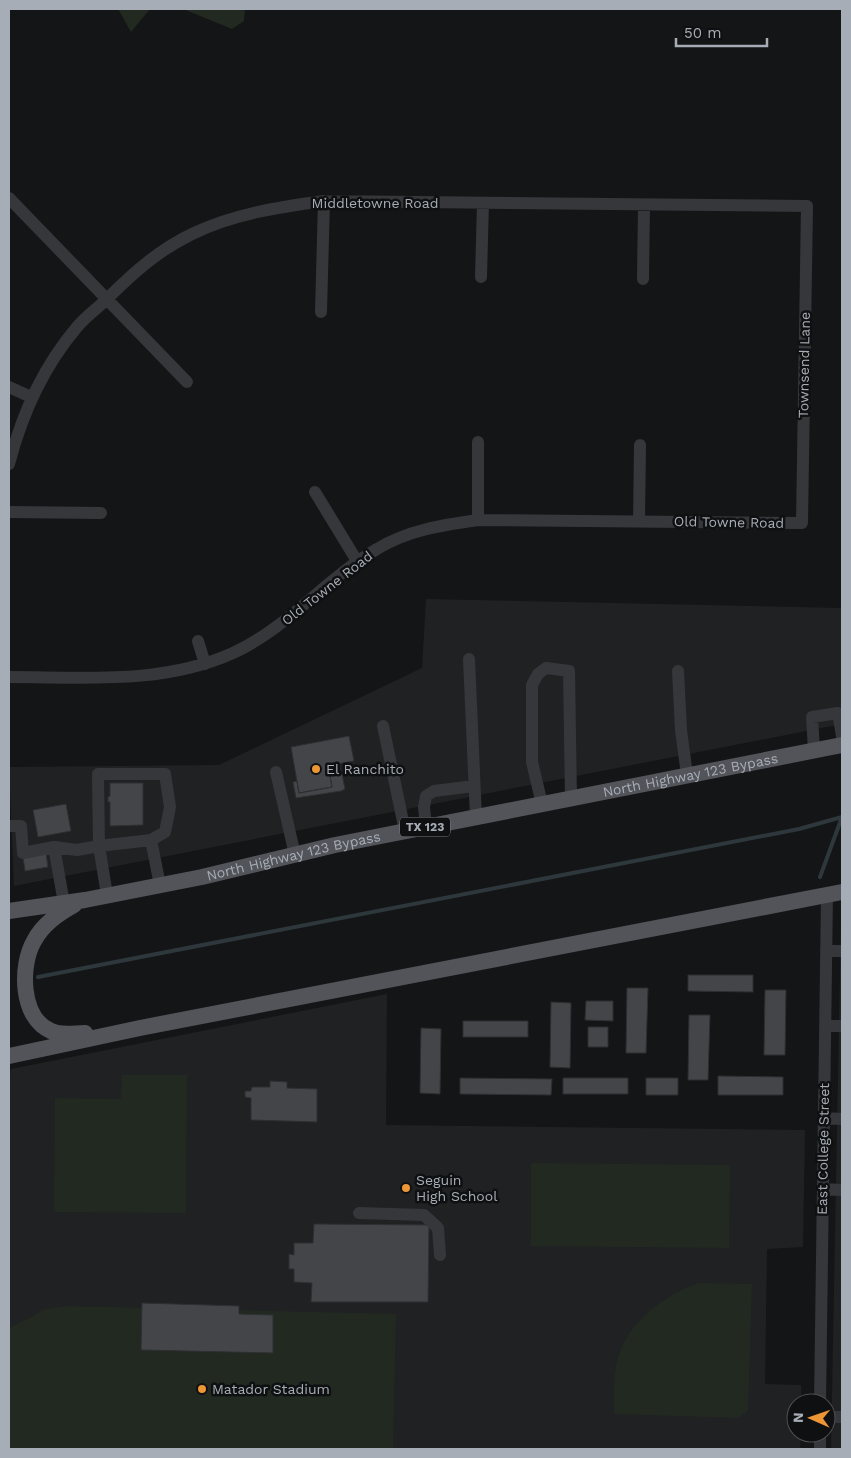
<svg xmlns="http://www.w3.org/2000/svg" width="851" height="1458" viewBox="0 0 851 1458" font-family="'Work Sans',sans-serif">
	<rect width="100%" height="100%" fill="#141516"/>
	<path fill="#202123" d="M 426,599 L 842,608 L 842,724 L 14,886 L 9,767 L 219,765 L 422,668 Z
		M 842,917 L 842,1449 L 831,1449 L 841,918 Z
		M 387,994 L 386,1125 L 805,1130 L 803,1247 L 767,1249 L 765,1384 L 801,1385 L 801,1403 L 796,1403 L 796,1433 L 801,1433 L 800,1449 L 9,1449 L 9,1080 L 11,1069 Z"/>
	<path fill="#212921" d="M 118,9 L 150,9 L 131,32 Z
		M 183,9 L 245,9 L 244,21 L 232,29 Z
		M 122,1075 L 187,1075 L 186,1213 L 54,1212 L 55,1098 L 121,1099 Z
		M 531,1163 L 730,1165 L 729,1248 L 531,1246 Z
		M 698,1283 L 752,1284 L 748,1411 L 738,1418 L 614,1414 C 615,1399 613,1382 616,1367 C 622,1326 662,1296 698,1283 Z
		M 68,1306 L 396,1314 L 393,1449 L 9,1449 L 9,1328 L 46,1309 Z"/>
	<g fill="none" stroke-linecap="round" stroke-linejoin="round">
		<path stroke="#2d373c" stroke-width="4" d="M 820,877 L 842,817
			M 38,977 L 799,829 L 842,817"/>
	</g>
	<path fill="#434549" stroke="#2e2f32" d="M 349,736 L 354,761 L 337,764 L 339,774 L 330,776 L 332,787 L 299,793 L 291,747 Z
		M 342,774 L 345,789 L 341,791 L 296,798 L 293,782 L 297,781 L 299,793 L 332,787 L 330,776 Z
		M 110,783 L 143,783 L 143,825 L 110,826 L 110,802 L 108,802 L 108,797 L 110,796 Z
		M 66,804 L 71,831 L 38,837 L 33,810 Z
		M 46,853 L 48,867 L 25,871 L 23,857 Z
		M 688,975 L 753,975 L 753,992 L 688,991 Z
		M 627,988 L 648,988 L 646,1053 L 626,1053 Z
		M 765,990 L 786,990 L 785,1055 L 764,1055 Z
		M 586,1001 L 613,1001 L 613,1021 L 585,1020 Z
		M 551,1002 L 571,1003 L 570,1068 L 550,1067 Z
		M 689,1015 L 710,1015 L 708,1080 L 688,1080 Z
		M 463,1021 L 528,1021 L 528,1037 L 463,1037 Z
		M 588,1027 L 608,1027 L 608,1047 L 588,1047 Z
		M 421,1028 L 441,1029 L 440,1094 L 420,1093 Z
		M 718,1076 L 783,1077 L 783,1095 L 718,1095 Z
		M 460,1078 L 552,1079 L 551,1095 L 460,1094 Z
		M 563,1078 L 628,1078 L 628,1094 L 563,1094 Z
		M 646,1078 L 678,1078 L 678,1095 L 646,1095 Z
		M 270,1081 L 287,1082 L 287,1088 L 317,1089 L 317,1122 L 251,1120 L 251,1098 L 245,1097 L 245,1091 L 251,1091 L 252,1087 L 270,1087 Z
		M 314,1224 L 429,1225 L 428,1302 L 311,1302 L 312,1283 L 294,1282 L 294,1269 L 289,1269 L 289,1254 L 294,1255 L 294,1243 L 313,1243 Z
		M 142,1303 L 239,1306 L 239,1314 L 273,1315 L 273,1353 L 141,1350 Z"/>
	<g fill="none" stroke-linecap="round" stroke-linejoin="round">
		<path stroke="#35373b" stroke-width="12" d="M 9,198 L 187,382
			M 481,277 L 483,203
			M 643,279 L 644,206
			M 321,312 L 324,201
			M 9,387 L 31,397
			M 478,442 L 478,520
			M 9,464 C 22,414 43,367 77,327 C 86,316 98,308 108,298 C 134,272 159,250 192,234 C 233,214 279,207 324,201 L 807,206 L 802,523 L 478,520 C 443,525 408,530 377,549 C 325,579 288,628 233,653 C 162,685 84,677 9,677
			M 315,492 L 357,561
			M 9,512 L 101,513
			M 639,521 L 640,445
			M 198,641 L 205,664
			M 469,659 L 476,817
			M 678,671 L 681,730 L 687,775
			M 383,726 L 405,831
			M 814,750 L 812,717 L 838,713 L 842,736
			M 276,772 L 295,855
			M 542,804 L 532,762 L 532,685 L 538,674 L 546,668 L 569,671 L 571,798
			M 9,826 L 21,826 L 23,853 L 54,847 L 77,850 L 99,846 L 107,895
			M 426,827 L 424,807 L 426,796 L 434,791 L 474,786
			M 151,840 L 165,832 L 170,807 L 165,774 L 98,774 L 99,846 L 151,840 L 160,885
			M 54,847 L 64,903
			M 826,951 L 842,951
			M 825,1026 L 842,1026
			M 824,1118 L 842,1119
			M 823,1189 L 842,1190
			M 359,1213 L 424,1215 L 438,1228 L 440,1255
			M 820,1403 L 827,895
			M 826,1417 L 842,1417
			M 820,1449 L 820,1433"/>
		<g stroke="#52545a" stroke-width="16">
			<path d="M 74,905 C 58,914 43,924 34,941 C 20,965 20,1018 51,1031 C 61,1036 75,1033 85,1033"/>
			<path id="s1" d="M 9,911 L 85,900 L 202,877 L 335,845 L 842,745"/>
			<path d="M 9,1056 L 140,1028 L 842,892"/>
		</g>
	</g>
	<g fill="#ec9636" stroke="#0f1011" stroke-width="2">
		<circle cx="316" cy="769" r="5"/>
		<circle cx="406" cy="1188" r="5"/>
		<circle cx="202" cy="1389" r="5"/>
	</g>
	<g text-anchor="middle" stroke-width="5" stroke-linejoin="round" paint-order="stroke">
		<rect fill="#0f1011" stroke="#797e84" stroke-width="1" x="400" y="817.5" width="50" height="19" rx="4"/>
		<g font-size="12" font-weight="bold" fill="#a7adb6">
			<text x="425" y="831">TX 123</text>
		</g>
		<g font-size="14" fill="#a7adb6" stroke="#0f1011">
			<text x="375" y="208">Middletowne Road</text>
			<text transform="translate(804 365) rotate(-89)" y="5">Townsend Lane</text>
			<text transform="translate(729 522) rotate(1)" y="5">Old Towne Road</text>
			<text transform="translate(327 588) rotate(-38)" y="5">Old Towne Road</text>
			<text dy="5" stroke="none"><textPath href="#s1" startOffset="695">North Highway 123 Bypass</textPath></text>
			<text dy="5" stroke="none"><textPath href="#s1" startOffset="290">North Highway 123 Bypass</textPath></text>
			<text transform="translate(823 1149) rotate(-89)" y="5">East College Street</text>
		</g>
		<g font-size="14" fill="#a7adb6" stroke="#0f1011" text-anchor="start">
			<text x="326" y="774">El Ranchito</text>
			<text x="416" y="1185">Seguin<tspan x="416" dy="16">High School</tspan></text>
			<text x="212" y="1394">Matador Stadium</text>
		</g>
	</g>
	<rect width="851" height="1458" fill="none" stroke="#a7adb6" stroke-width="20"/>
	<g transform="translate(811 1418) rotate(272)"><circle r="24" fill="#0f1011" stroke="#4c4f53"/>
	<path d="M0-4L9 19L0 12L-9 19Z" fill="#ec9636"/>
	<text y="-8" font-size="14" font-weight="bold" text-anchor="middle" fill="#a7adb6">N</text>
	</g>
	<path d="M676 38v8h91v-8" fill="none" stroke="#a7adb6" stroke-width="2.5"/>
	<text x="684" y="38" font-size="15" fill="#a7adb6" stroke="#0f1011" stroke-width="4" paint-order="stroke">50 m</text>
</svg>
